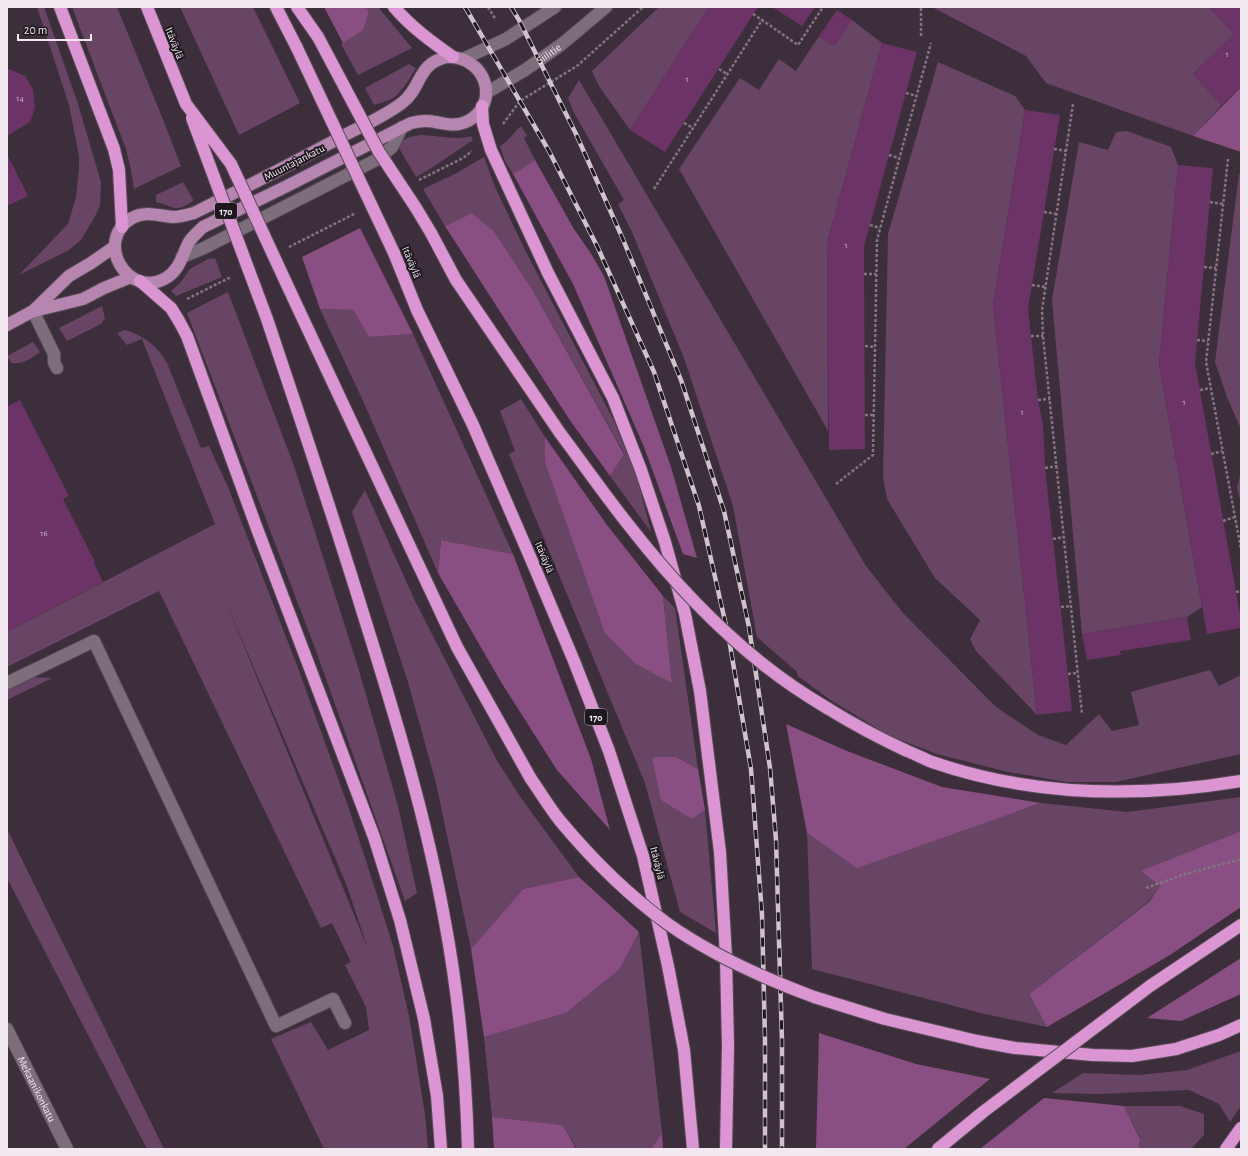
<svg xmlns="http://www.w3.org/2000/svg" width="1248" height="1156" viewBox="0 0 1248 1156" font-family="'Alegreya Sans',sans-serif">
	<rect width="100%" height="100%" fill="#3d2e3b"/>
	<path fill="#694565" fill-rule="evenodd" d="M 37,7 L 44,7 L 78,104 L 101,182 L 100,206 L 94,218 L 81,240 L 69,250 L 19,275 L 68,224 L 76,197 L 79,169 L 79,156 L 69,105 Z
		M 72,7 L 117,7 L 162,117 L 181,166 L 134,189 L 131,170 L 126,149 Z
		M 180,7 L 253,7 L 300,103 L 239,135 Z
		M 366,7 L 378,7 L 412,48 L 358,75 L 341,44 L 343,43 L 369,12 Z
		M 659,7 L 709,7 L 630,130 L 599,86 L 592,71 Z
		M 932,7 L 1209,7 L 1234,34 L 1193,74 L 1222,105 L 1193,136 L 1046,83 L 1026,56 Z
		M 852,20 L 882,43 L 827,243 L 828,431 L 679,169 L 740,78 L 759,90 L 779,59 L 796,71 L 819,36 L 834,46 Z
		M 938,62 L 1015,96 L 1025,110 L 993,305 L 1037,715 L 976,651 L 970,639 L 980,620 L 935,578 L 887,499 L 883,477 L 888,234 Z
		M 409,64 L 416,68 C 409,79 401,95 389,100 C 385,102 379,103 374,105 L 365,88 Z
		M 579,80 L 866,566 L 903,613 L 996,707 L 1038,735 L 1066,745 L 1099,714 L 1112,731 L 1139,725 L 1131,692 L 1210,670 L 1219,686 L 1241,675 L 1241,754 L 1116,782 L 1067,782 L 1008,772 L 937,754 L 890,736 L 829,699 L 798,676 L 797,672 L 757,637 L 733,506 L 684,358 L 632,232 L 618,204 L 624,200 L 573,111 L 568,98 Z
		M 521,126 L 527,136 L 524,138 L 535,160 L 513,174 L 505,161 L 500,146 C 509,141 513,133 521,126 Z
		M 1127,131 L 1171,147 L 1178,165 L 1159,364 L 1202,607 L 1187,617 L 1082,634 L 1052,300 L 1079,142 L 1108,150 L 1116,132 Z
		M 420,135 C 437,135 454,141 471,136 L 473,140 L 430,169 L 416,177 L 396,143 L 410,137 Z
		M 484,157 L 495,187 L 525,250 L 614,421 L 637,477 L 651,532 L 610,476 L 624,453 L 532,289 L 494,231 L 472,213 L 445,226 L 423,189 L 455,174 Z
		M 1239,174 L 1241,175 L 1241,429 L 1227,397 L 1215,362 Z
		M 183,182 L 193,199 L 193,201 C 174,214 175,206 156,202 L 156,195 Z
		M 215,258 L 222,277 L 176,296 L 171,291 L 180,283 L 190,269 L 208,259 Z
		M 228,292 L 294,466 L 358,667 L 398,806 L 417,893 L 405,901 L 315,648 L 187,313 Z
		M 102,306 L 105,318 L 101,324 L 67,341 L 59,328 Z
		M 320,309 L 353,310 L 369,337 L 413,334 L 513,554 L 441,540 L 438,573 L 364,403 Z
		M 125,330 C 143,335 158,346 167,363 L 201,448 L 209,446 L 228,487 L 298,668 L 348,806 L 369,870 L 393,946 L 409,1016 L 425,1114 L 428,1149 L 324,1149 L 271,1039 L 311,1022 L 328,1050 L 369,1030 L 366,1007 L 345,965 L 351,962 L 332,923 L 321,928 L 159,591 L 7,667 L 7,632 L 215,524 L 142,339 L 127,345 L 117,333 ZM 226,602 L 347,886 L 368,949 Z
		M 33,342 L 40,352 C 31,358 23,365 11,363 L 7,356 Z
		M 521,399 L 545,437 L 545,462 L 672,682 L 663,596 L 675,608 L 698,769 L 676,757 L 652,758 L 692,819 L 705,810 L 716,933 L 680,912 L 645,783 L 509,454 L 515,451 L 500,411 Z
		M 1241,472 L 1241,504 L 1237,487 Z
		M 365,490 L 416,603 L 496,759 L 521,798 L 579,877 L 523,889 L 471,949 L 436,783 L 408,682 L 352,512 Z
		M 30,677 L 52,678 L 7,700 L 7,689 Z
		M 1241,797 L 1241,831 L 1142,871 L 1160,886 L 1148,902 L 1029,994 L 1047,1027 L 985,1014 L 812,969 L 807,833 L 857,867 L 1041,803 L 1127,812 Z
		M 7,829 L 164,1149 L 147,1149 L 7,878 Z
		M 639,932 L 662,1133 L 651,1149 L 577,1149 L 563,1125 L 492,1117 L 484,1037 L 566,1013 L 620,969 Z
		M 1241,1051 L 1241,1106 L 1230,1122 L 1219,1104 L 1189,1090 L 1098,1094 L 1052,1093 L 1083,1073 L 1139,1075 L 1187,1070 Z
		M 1124,1106 L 1180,1106 L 1204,1114 L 1204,1135 L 1191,1149 L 1139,1149 L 1140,1138 Z"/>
	<path fill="#894f83" d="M 324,7 L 366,7 L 369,12 L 363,30 L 343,43 Z
		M 1241,87 L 1241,152 L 1193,136 Z
		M 535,160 L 574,229 L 590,252 L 604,276 L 671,467 L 697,558 L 683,554 L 644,447 L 573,284 L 513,174 Z
		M 472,213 L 494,231 L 532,289 L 624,454 L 610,476 L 569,419 L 445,226 Z
		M 360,228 L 413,334 L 369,337 L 353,310 L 320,309 L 302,257 Z
		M 545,437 L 607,525 L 663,596 L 672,683 L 636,664 L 605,633 L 545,462 Z
		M 441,540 L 513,554 L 591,759 L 610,830 L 557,770 L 501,682 L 438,573 Z
		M 786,724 L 847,751 L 942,787 L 1041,803 L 857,868 L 807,833 Z
		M 652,757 L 676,757 L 698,769 L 705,810 L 692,819 L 661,800 Z
		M 1241,831 L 1241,907 L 1170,955 L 1047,1027 L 1029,994 L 1149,902 L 1160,886 L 1141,871 Z
		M 579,877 L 639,932 L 620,969 L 566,1013 L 484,1037 L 471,949 L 523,889 Z
		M 1241,958 L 1241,994 L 1181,1021 L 1147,1018 Z
		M 819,1033 L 916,1064 L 990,1079 L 904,1149 L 816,1149 Z
		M 1044,1098 L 1124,1106 L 1140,1139 L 1139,1149 L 980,1149 Z
		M 492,1117 L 563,1125 L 576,1149 L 494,1149 Z
		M 662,1133 L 663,1149 L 651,1149 Z"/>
	<path fill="#6b3366" d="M 709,7 L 758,7 L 665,152 L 630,130 Z
		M 772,7 L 815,7 L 802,26 Z
		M 1209,7 L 1241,7 L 1241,87 L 1222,105 L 1193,74 L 1234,34 Z
		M 837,10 L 852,20 L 834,46 L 819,36 Z
		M 882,43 L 917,52 L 864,247 L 865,449 L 829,450 L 827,243 Z
		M 7,69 L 9,69 L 25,76 L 33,89 L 35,108 L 30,122 L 7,136 Z
		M 1025,110 L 1060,115 L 1028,309 L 1038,400 L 1043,424 L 1045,468 L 1072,711 L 1037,715 L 993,305 Z
		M 7,154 L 28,196 L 7,206 Z
		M 1178,165 L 1213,168 L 1195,363 L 1241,619 L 1241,628 L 1207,634 L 1159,364 Z
		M 20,400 L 69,496 L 63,499 L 95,562 L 94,563 L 103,582 L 7,632 L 7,407 Z
		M 1187,617 L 1191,640 L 1120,651 L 1121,655 L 1087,660 L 1082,634 Z"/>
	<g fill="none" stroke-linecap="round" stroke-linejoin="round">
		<defs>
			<g id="minor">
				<path d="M 463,59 L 506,39 L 555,7"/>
				<path id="s1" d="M 486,93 L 525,70 L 562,44 L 606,7"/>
				<path d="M 182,257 L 204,248 L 376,160 L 392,147 L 402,127"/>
				<path d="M 33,311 L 54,354 L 54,362 L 57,368"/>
				<path d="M 7,683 L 94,641 L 276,1026 L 333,999 L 345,1023"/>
				<path id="s2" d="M 7,1029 L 67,1149"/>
			</g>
			<path id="major" d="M 447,57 C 486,56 501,103 468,121 C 456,127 447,124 435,122 C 427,120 419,121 411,123 L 285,187 L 203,227 C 198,232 193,236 189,242 C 182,255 180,270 166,278 C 128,300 93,241 132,218 C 146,210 159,216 173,217 C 181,217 187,215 194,213 C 244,188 294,163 343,136 C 362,126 385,116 402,103 C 423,87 416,64 447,57 Z
				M 34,311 L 83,299 L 104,288 L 131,277
				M 7,325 L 33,311 L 69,276 L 91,263 L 114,247"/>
			<path id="highway" d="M 60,7 L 114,149 L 119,170 L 122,227
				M 147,7 L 186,104
				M 276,7 L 297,48
				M 297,7 L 318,37
				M 394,7 C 411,27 432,42 453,57
				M 482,106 L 483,124 L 491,150 L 548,273 L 613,398 L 641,470 L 665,542 L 685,614 L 700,691 L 720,852 L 726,957 L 728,1046 L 726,1149
				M 431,233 L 456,280 L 560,433
				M 394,253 L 417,310 L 473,425 L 534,566 L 574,661 L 609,751 L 643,856 L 668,966 L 684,1050 L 693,1149
				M 140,281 L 171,308 L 179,321 L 187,336 L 256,526 L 374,837 L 400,920 L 424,1019 L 437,1096 L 441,1149
				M 296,304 L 457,647 L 531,779
				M 267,319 C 299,415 332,512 362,610 C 394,712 426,816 445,922 C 459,997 466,1073 468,1149
				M 827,708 C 853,724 879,738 907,751 C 915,754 924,759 932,762 C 1031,796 1138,798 1241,781
				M 1150,986 L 1241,925
				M 814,997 L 885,1019 L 977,1041 L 1015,1048 L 1093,1055 L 1132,1056 L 1176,1049 L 1219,1035 L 1241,1025
				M 938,1149 L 983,1112
				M 1226,1149 L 1241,1128"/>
		</defs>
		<use href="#minor" stroke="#594d58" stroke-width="14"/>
		<use href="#major" stroke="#594d58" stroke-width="14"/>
		<use href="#highway" stroke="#594d58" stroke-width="14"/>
		<path stroke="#827580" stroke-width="2.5" stroke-dasharray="3 2" stroke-linecap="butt" d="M 488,7 L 496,20
			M 753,14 L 762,20
			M 921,36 L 921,7
			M 719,69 L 727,74
			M 906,93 L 917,96
			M 1073,104 L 1042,310 L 1043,336 L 1082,714
			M 684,123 L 693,128
			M 503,124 L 520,101 L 577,66 L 643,7
			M 1054,149 L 1066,151
			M 889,155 L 899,158
			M 1228,159 L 1206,362 L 1241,549
			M 419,180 L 463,158 L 472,151
			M 654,189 L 762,20 L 798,45 L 823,7
			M 1210,202 L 1223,204
			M 1044,212 L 1056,214
			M 870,225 L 880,228
			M 289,247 L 356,213
			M 1204,267 L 1216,268
			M 864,274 L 876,274
			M 1032,285 L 1045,287
			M 187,299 L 231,277
			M 1031,336 L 1043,336
			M 1197,340 L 1208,341
			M 865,346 L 875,347
			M 1200,390 L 1210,388
			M 1038,400 L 1050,399
			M 865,415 L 874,415
			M 1211,454 L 1222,451
			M 1045,468 L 1057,466
			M 836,484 L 873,455 L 877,240 L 931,43
			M 1223,521 L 1235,517
			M 1053,539 L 1064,537
			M 1236,592 L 1241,591
			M 1061,607 L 1071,606
			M 1068,674 L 1078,673
			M 1146,888 L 1182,875 L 1241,859"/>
		<use href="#minor" stroke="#7e6e7c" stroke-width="12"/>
		<use href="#major" stroke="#b685b0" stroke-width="12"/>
		<use href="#highway" stroke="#db95d3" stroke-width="12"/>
		<defs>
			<path id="rail" d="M 465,7 L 549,151 L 598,248 L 654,372 L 699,506 L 729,639 L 751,769 L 762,915 L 765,1039 L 765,1149
				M 511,7 L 519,20 L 576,134 L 622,237 L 681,380 L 724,511 L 749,627 L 770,768 L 776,840 L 782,1041 L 782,1149"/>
		</defs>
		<use href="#rail" stroke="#cfc4cd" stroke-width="4.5"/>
		<use href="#rail" stroke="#1f191f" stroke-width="3" stroke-dasharray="9" stroke-linecap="butt"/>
		<defs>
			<path id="highway-bridge" d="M 318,37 L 379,152 L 416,208 L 431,233
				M 297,48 L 394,253
				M 186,104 L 231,164 L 296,304
				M 192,118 L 267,319
				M 560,433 C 584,465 606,497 631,528 C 670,578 715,626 764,665 C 784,681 805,695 827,708
				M 531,779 C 541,793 550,809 561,822 C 592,859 628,895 668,924 C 712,955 763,978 814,997
				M 983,1112 L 1150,986"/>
		</defs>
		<use href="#highway-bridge" stroke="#594d58" stroke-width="14" stroke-linecap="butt"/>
		<use href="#highway-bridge" stroke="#db95d3" stroke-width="12"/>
	</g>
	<g text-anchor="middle" stroke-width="4" stroke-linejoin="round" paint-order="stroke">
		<g font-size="9" fill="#d0bbce">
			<text x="1227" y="57">1</text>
			<text x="687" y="82">1</text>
			<text x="20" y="101">14</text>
			<text x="846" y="248">1</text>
			<text x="1184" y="405">1</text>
			<text x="1022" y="415">1</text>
			<text x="44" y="536">16</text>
		</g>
		<g fill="#1f191f" stroke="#b2aab1" stroke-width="1">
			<rect x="215" y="203" width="22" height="16" rx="3"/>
			<rect x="585" y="709" width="22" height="16" rx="3"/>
		</g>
		<g font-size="10" font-weight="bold" fill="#f1e8f0">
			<text x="226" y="215">170</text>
			<text x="596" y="721">170</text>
		</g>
		<g font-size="11" fill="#f1e8f0" stroke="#1f191f">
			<text transform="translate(175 43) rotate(68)" y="4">Itäväylä</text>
			<text dy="4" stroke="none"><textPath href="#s1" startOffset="74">Siilitie</textPath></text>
			<text transform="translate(294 162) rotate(-27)" y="4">Muuntajankatu</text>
			<text transform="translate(412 262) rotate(67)" y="4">Itäväylä</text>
			<text transform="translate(545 557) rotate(67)" y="4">Itäväylä</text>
			<text transform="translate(658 863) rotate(76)" y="4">Itäväylä</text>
			<text dy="4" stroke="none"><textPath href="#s2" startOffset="67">Mekaanikonkatu</textPath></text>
		</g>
	</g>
	<rect width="1248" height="1156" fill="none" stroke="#f1e8f0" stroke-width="16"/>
	<path d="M18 34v6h73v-6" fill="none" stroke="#f1e8f0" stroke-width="2"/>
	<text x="24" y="34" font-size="12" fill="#f1e8f0" stroke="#1f191f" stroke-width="3" paint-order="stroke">20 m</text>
</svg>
